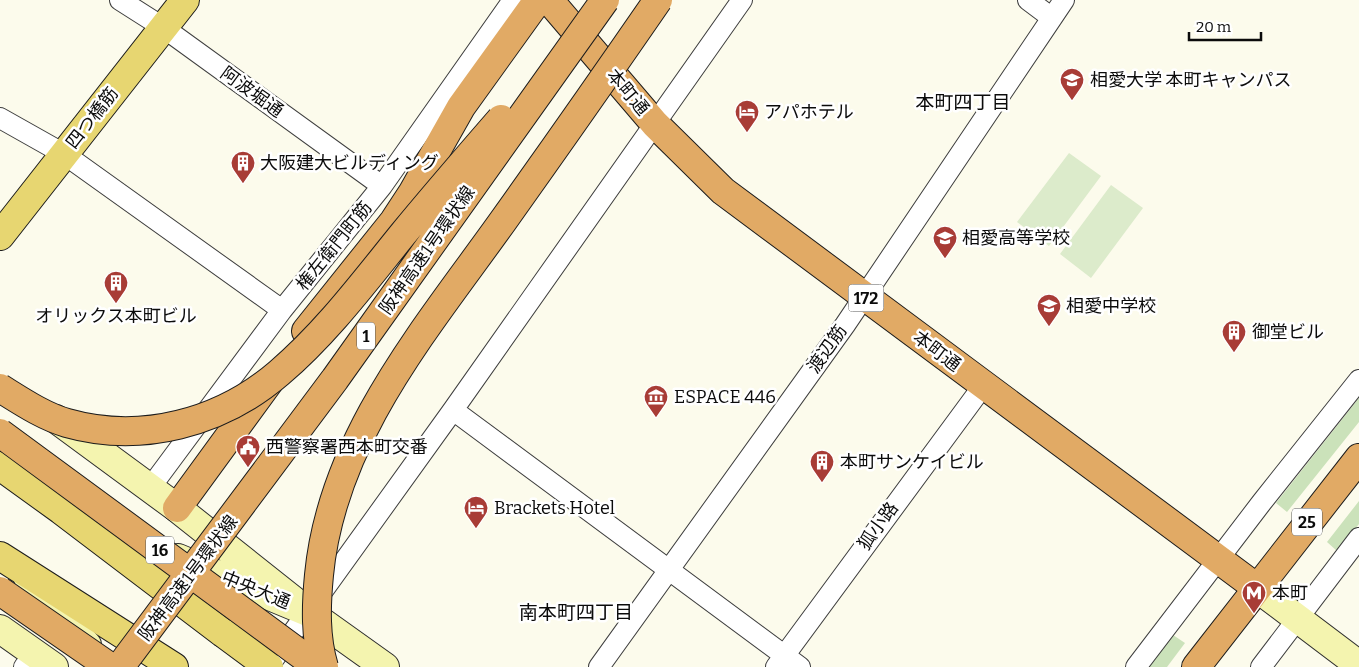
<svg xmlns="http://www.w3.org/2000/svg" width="1359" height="667" viewBox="0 0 1359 667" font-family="Bitter,'Noto Sans JP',serif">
	<rect width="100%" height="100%" fill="#fcfbec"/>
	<path fill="#cbe2ba" d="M 1359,398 L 1359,422 L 1287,512 L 1276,503 Z
		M 1359,501 L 1359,524 L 1337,551 L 1327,542 Z
		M 1173,635 L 1185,643 L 1167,667 L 1148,667 Z"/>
	<path fill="#dcebcb" d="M 1069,153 L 1101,176 L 1049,246 L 1017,222 Z
		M 1111,185 L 1143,208 L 1091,278 L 1060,254 Z"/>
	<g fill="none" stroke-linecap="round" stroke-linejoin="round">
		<defs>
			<path id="street" d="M 120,0 L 164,28 L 382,186
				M 1028,0 L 1052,18
				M 0,118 L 64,154 L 282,310
				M 453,410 L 800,667
				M 150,488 L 282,310 L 382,186 L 513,0
				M 24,667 L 35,653
				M 268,667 L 453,410 L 742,0
				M 599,667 L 845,325 L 1064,0
				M 776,667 L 983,386
				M 1136,667 L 1262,502 L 1359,380
				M 1261,667 L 1359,538"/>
			<path id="secondary" d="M 56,419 L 177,508 L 308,612
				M 178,558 L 308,612 L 385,667
				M 28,578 L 87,645
				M 1257,588 L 1359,665
				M 0,629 L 54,667"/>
			<path id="primary" d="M 0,236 L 185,0
				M 0,466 L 61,510 L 223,633
				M 0,556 L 174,667"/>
			<path id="highway" d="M 549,0 L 655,124 L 723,191 L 1257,588
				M 306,331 L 394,221 L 413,192 L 461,107 L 538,0
				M 177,508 L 269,382
				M 1196,667 L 1359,458"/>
		</defs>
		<use href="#street" stroke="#3e3e3e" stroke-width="22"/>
		<use href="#secondary" stroke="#2d2d2d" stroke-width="30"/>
		<use href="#primary" stroke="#1c1c1c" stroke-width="30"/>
		<use href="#highway" stroke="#1c1c1c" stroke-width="30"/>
		<use href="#street" stroke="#fff" stroke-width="20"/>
		<use href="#secondary" stroke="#f4f4af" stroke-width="28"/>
		<use href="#primary" stroke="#e7d671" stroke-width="28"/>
		<use href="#highway" stroke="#e1aa65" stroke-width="28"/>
		<defs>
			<path id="primary-bridge" d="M 223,633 L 269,667"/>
			<path id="highway-bridge" d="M 0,388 C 21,401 43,416 67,423 C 141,444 221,423 279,373 C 327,332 364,282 403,234 C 435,195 468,157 501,119
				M 0,433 L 318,667
				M 0,591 L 110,667
				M 120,667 L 335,379 L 605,0
				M 324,667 C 315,637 316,606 319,575 C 332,438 426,329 503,221 C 555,148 607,74 658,0"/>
		</defs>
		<use href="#primary-bridge" stroke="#1c1c1c" stroke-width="30" stroke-linecap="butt"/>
		<use href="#highway-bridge" stroke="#1c1c1c" stroke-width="30" stroke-linecap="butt"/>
		<use href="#primary-bridge" stroke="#e7d671" stroke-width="28"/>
		<use href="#highway-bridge" stroke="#e1aa65" stroke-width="28"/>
	</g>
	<defs>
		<symbol id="university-pin" viewBox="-11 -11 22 30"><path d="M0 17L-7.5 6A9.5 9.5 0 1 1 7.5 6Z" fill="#a83c36" stroke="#fff"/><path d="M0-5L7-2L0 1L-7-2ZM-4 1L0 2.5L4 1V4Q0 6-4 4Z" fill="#fff"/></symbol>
		<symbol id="hotel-pin" viewBox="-11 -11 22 30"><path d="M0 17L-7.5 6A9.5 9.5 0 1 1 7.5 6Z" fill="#a83c36" stroke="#fff"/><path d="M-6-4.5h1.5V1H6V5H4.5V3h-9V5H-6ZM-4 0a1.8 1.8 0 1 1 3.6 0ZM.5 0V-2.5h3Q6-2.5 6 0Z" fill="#fff"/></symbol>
		<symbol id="building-pin" viewBox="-11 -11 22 30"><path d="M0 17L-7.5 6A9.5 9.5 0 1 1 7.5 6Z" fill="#a83c36" stroke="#fff"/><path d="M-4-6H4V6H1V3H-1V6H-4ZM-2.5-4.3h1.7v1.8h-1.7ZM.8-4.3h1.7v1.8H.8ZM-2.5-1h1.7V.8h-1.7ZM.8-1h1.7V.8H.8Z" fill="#fff"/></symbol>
		<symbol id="school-pin" viewBox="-11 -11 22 30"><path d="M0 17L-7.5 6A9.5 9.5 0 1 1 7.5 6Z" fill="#a83c36" stroke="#fff"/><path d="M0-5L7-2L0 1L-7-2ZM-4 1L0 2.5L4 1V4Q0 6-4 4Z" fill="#fff"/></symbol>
		<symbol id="museum-pin" viewBox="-11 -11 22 30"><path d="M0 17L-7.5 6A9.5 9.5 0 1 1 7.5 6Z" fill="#a83c36" stroke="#fff"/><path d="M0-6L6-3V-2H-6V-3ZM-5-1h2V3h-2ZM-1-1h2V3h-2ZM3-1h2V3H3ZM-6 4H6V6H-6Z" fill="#fff"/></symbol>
		<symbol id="civic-pin" viewBox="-11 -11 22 30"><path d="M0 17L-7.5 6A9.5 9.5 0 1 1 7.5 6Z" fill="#a83c36" stroke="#fff"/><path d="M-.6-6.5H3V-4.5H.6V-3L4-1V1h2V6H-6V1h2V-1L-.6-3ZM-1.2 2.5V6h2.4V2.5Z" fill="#fff"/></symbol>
		<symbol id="metro-pin" viewBox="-11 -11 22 30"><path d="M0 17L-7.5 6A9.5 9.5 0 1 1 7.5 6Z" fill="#a83c36" stroke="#fff"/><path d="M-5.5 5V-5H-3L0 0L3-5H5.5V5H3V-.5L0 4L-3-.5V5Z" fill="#fff"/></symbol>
	</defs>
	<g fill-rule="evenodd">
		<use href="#university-pin" x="1058" y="66" width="28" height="38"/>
		<use href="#hotel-pin" x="733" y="98" width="28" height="38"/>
		<use href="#building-pin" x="229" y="149" width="28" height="38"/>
		<use href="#school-pin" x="931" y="224" width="28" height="38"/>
		<use href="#building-pin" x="102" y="269" width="28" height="38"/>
		<use href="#school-pin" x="1035" y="292" width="28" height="38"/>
		<use href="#building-pin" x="1220" y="318" width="28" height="38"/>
		<use href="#museum-pin" x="642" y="383" width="28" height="38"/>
		<use href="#civic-pin" x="234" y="433" width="28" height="38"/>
		<use href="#building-pin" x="808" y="448" width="28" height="38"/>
		<use href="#hotel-pin" x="462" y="494" width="28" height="38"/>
		<use href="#metro-pin" x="1240" y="579" width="28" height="38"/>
	</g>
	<g text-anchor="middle" stroke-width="5" stroke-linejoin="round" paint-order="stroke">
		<g fill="#fff" stroke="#545454" stroke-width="1">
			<rect x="848.5" y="284.5" width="35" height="27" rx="4"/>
			<rect x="357" y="322.5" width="18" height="27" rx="4"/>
			<rect x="1292" y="508.5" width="30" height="27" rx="4"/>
			<rect x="146" y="536.5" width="28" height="27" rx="4"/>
		</g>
		<g font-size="16" font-weight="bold" fill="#0b0b0b">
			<text x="866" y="304">172</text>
			<text x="366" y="342">1</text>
			<text x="1307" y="528">25</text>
			<text x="160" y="556">16</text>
		</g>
		<g font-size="18" fill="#0b0b0b" stroke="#fff" text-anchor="start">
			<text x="1090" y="86">相愛大学 本町キャンパス</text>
			<text x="764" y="118">アパホテル</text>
			<text x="260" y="169">大阪建大ビルディング</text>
			<text x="962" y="244">相愛高等学校</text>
			<text x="1066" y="312">相愛中学校</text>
			<text x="116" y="322" text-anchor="middle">オリックス本町ビル</text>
			<text x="1252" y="338">御堂ビル</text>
			<text x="674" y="403">ESPACE 446</text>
			<text x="266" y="453">西警察署西本町交番</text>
			<text x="840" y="468">本町サンケイビル</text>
			<text x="494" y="514">Brackets Hotel</text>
			<text x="1272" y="599">本町</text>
		</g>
		<g font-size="18" fill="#0b0b0b" stroke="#fff">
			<text transform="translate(252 92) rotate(36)" y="6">阿波堀通</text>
			<text transform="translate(628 92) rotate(50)" y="6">本町通</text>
			<text transform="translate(92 118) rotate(-52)" y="6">四つ橋筋</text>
			<text transform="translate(334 246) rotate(-51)" y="6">権左衛門町筋</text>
			<text transform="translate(427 250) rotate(-55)" y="6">阪神高速1号環状線</text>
			<text transform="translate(827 349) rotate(-55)" y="6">渡辺筋</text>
			<text transform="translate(937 351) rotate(37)" y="6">本町通</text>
			<text transform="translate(878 526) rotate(-54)" y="6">狐小路</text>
			<text transform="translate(188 578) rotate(-53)" y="6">阪神高速1号環状線</text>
			<text transform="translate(256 590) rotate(22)" y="6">中央大通</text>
		</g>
		<g font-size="19" fill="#0b0b0b" stroke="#fff">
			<text x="963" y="109">本町四丁目</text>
			<text x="576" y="619">南本町四丁目</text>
		</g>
	</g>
	<path d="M1189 32v8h72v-8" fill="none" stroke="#0b0b0b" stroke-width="2.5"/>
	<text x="1196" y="32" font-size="15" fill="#0b0b0b" stroke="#ffffff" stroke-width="4" paint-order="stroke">20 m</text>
</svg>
